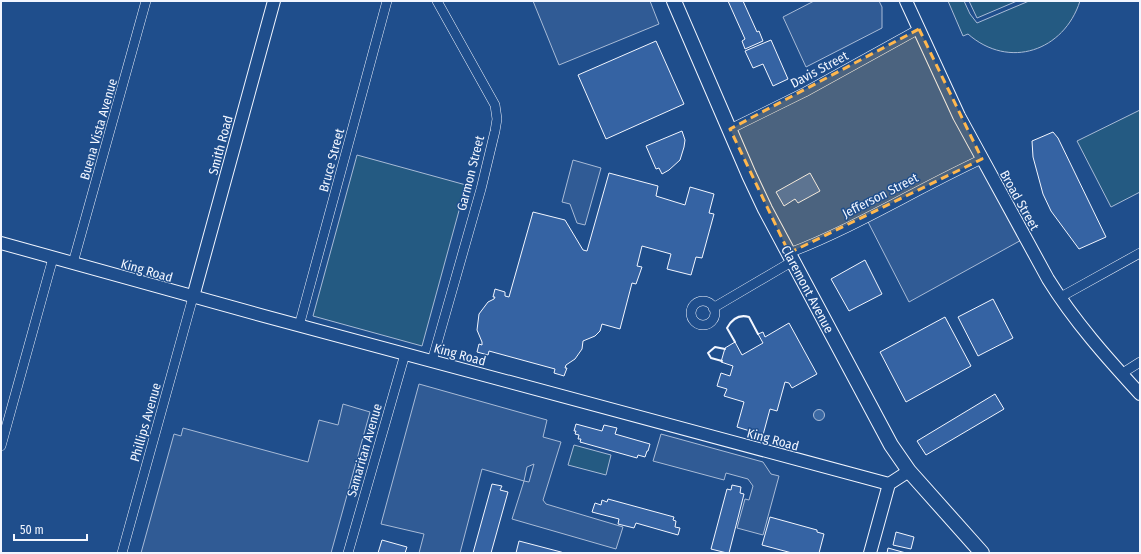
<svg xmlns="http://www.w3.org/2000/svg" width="1141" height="554" viewBox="0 0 1141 554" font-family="'Fira Sans Condensed',sans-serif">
	<rect width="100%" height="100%" fill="#1f4e8c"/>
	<path fill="#245a82" stroke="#a8bbd7" d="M 948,1 L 964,1 L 970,14 L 977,23 L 1029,1 L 1080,1 C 1064,51 1009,70 968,34 L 963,36 Z
		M 969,1 L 1017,1 L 977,18 Z
		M 1140,110 L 1140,192 L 1111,207 L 1077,141 Z
		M 357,155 L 466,185 L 422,346 L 313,316 Z
		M 574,445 L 611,455 L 606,475 L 568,465 Z"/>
	<path fill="#305b95" stroke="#a8bbd7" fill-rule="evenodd" d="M 533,1 L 650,1 L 659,24 L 559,65 Z
		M 814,1 L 879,1 L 882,7 L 882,28 L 806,67 L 783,17 Z
		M 982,159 L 1025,238 L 909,302 L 866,218 Z
		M 573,160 L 601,168 L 585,225 L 577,223 L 570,204 L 562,202 Z
		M 419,384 L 547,420 L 543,437 L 561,442 L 543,500 L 546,504 L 623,527 L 616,549 L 512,519 L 524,481 L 482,469 L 460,553 L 419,553 L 424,534 L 381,524 ZM 534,464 L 529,482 L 524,481 L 527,467 Z
		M 343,404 L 370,412 L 331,553 L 141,553 L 174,434 L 181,436 L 183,428 L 308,462 L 319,420 L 338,425 Z
		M 661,434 L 763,462 L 771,474 L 779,476 L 763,535 L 737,528 L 745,499 L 749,500 L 753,486 L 748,479 L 726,473 L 724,480 L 653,461 Z"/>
	<path fill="#3b69a3" stroke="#a8bbd7" d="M813.5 415a5.5 5.5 0 1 1 11 0a5.5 5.5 0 1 1-11 0Z"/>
	<path fill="#3563a3" stroke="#f2f6ff" d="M 728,1 L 743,1 L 757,32 L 759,31 L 763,41 L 745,49 L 742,41 L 745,39 Z
		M 771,40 L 788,79 L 773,86 L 763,64 L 753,68 L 745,51 Z
		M 656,41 L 684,104 L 606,139 L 578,75 Z
		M 682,131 L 685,140 L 684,147 L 680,160 L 669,170 L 662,174 L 659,168 L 656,169 L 646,146 Z
		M 1053,132 L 1058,138 L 1106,237 L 1079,249 L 1051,211 L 1043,194 L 1033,157 L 1032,141 Z
		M 609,173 L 658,186 L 656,196 L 685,205 L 690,187 L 714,194 L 709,213 L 714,214 L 702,258 L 696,257 L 691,275 L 667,269 L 671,254 L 642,246 L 637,266 L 642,267 L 636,284 L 632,283 L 620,329 L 602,324 L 600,331 L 595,336 L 583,341 L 582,349 L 575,359 L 566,365 L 565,368 L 567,368 L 564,376 L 554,373 L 555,369 L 489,351 L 488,355 L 477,352 L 479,344 L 482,345 L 482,342 L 477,330 L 479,314 L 488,302 L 494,299 L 495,297 L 493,297 L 495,289 L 505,292 L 505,296 L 509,297 L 533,212 L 565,220 L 583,250 L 587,251 Z
		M 810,173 L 820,191 L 798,203 L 795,199 L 784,206 L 776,192 Z
		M 865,260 L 882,294 L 849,311 L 831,279 Z
		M 993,299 L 1013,338 L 978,356 L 958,317 Z
		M 945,317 L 971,366 L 906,402 L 880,352 Z
		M 789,323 L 817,374 L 792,388 L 789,383 L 785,382 L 777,411 L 770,409 L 763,435 L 737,427 L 744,402 L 724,396 L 727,389 L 717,386 L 721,373 L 730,376 L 733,366 L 721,362 L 725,348 L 735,342 L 742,355 L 763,343 L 758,334 L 763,332 L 765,337 Z
		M 995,394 L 1004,409 L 926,455 L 917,441 Z
		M 576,424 L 602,431 L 604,425 L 617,428 L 615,434 L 650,444 L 648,451 L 647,451 L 645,457 L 638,455 L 637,458 L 580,442 L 581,439 L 578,439 L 579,435 L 575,434 L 576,431 L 574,431 Z
		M 492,484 L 502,486 L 500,490 L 508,492 L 491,553 L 473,553 Z
		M 732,485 L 741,487 L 740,493 L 744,494 L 729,553 L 727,553 L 711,549 L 727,489 L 731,490 Z
		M 608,499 L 674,517 L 673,520 L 676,521 L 675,527 L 680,528 L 678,535 L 636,523 L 634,528 L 618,524 L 619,519 L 592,512 L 595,503 L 601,505 L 602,500 L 607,502 Z
		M 770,517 L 817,530 L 817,532 L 824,534 L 819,553 L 792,553 L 762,545 Z
		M 896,532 L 914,537 L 911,549 L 893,545 Z
		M 382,540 L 407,547 L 405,553 L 378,553 Z
		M 519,541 L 561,552 L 564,553 L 516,553 Z
		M 888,548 L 906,553 L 887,553 Z"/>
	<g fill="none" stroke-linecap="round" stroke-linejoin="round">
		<defs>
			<path id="street" d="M 730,129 L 805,92 L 919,29
				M 789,253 C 855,228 917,189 982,159
				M 73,263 L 146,1
				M 1059,298 L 1140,253
				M691 313a12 12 0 1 1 24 0a12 12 0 1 1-24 0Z
				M 713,308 L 793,261
				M 299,326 L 387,1
				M 432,361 L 481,189 L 495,131 L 497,119 L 495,105 L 437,1
				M 1121,374 L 1140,362
				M 1,446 L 53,258
				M 122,553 L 193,297
				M 348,553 L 405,354"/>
			<path id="secondary" d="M 906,1 L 959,116 L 1048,279 C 1074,321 1107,358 1140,394
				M 1,243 L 264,316 L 889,484 L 909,471
				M 193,297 L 274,1
				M 870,553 L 889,484"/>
			<path id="primary" d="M 674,1 L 749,175 L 765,209 L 891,445 L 909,471 L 982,553"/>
		</defs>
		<use href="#street" stroke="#f2f6ff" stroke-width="10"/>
		<use href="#secondary" stroke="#f2f6ff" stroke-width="14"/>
		<use href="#primary" stroke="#f2f6ff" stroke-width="16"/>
		<use href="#street" stroke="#1f4e8c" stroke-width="9"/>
		<use href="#secondary" stroke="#1f4e8c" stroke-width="12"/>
		<use href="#primary" stroke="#1f4e8c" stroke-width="14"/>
		<path stroke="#f2f6ff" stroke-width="2" d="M 735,342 L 727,328 C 732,319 739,314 749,317 L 758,334
			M 722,361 L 711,358 L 708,353 L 715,347 L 725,349"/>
	</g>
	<path fill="#ffb74d" fill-opacity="0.2" stroke="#ffb74d" stroke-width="3" stroke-dasharray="8 5" stroke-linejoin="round" d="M 919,29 L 982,159 L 789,253 L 730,129 Z"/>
	<g text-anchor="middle" stroke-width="3" stroke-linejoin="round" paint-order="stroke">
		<g font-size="13" fill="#f2f6ff" stroke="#1f4e8c">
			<text transform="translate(819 69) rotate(-28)" y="5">Davis Street</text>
			<text transform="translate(98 129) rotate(-74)" y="5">Buena Vista Avenue</text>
			<text transform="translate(220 145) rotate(-75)" y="5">Smith Road</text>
			<text transform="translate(331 160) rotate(-75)" y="5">Bruce Street</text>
			<text transform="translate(470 173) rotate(-76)" y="5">Garmon Street</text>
			<text transform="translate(880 195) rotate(-27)" y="5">Jefferson Street</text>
			<text transform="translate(1020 200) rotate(61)" y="5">Broad Street</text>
			<text transform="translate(147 270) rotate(16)" y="5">King Road</text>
			<text transform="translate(808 289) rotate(62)" y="5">Claremont Avenue</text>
			<text transform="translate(460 354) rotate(15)" y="5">King Road</text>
			<text transform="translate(145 422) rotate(-74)" y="5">Phillips Avenue</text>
			<text transform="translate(773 439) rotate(15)" y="5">King Road</text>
			<text transform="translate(364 450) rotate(-74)" y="5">Samaritan Avenue</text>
		</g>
	</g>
	<rect width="1141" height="554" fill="none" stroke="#f2f6ff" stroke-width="4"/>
	<path d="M14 534v6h73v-6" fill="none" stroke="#f2f6ff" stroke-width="2"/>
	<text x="20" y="534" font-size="12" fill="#f2f6ff" stroke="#1f4e8c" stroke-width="3" paint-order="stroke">50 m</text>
</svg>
